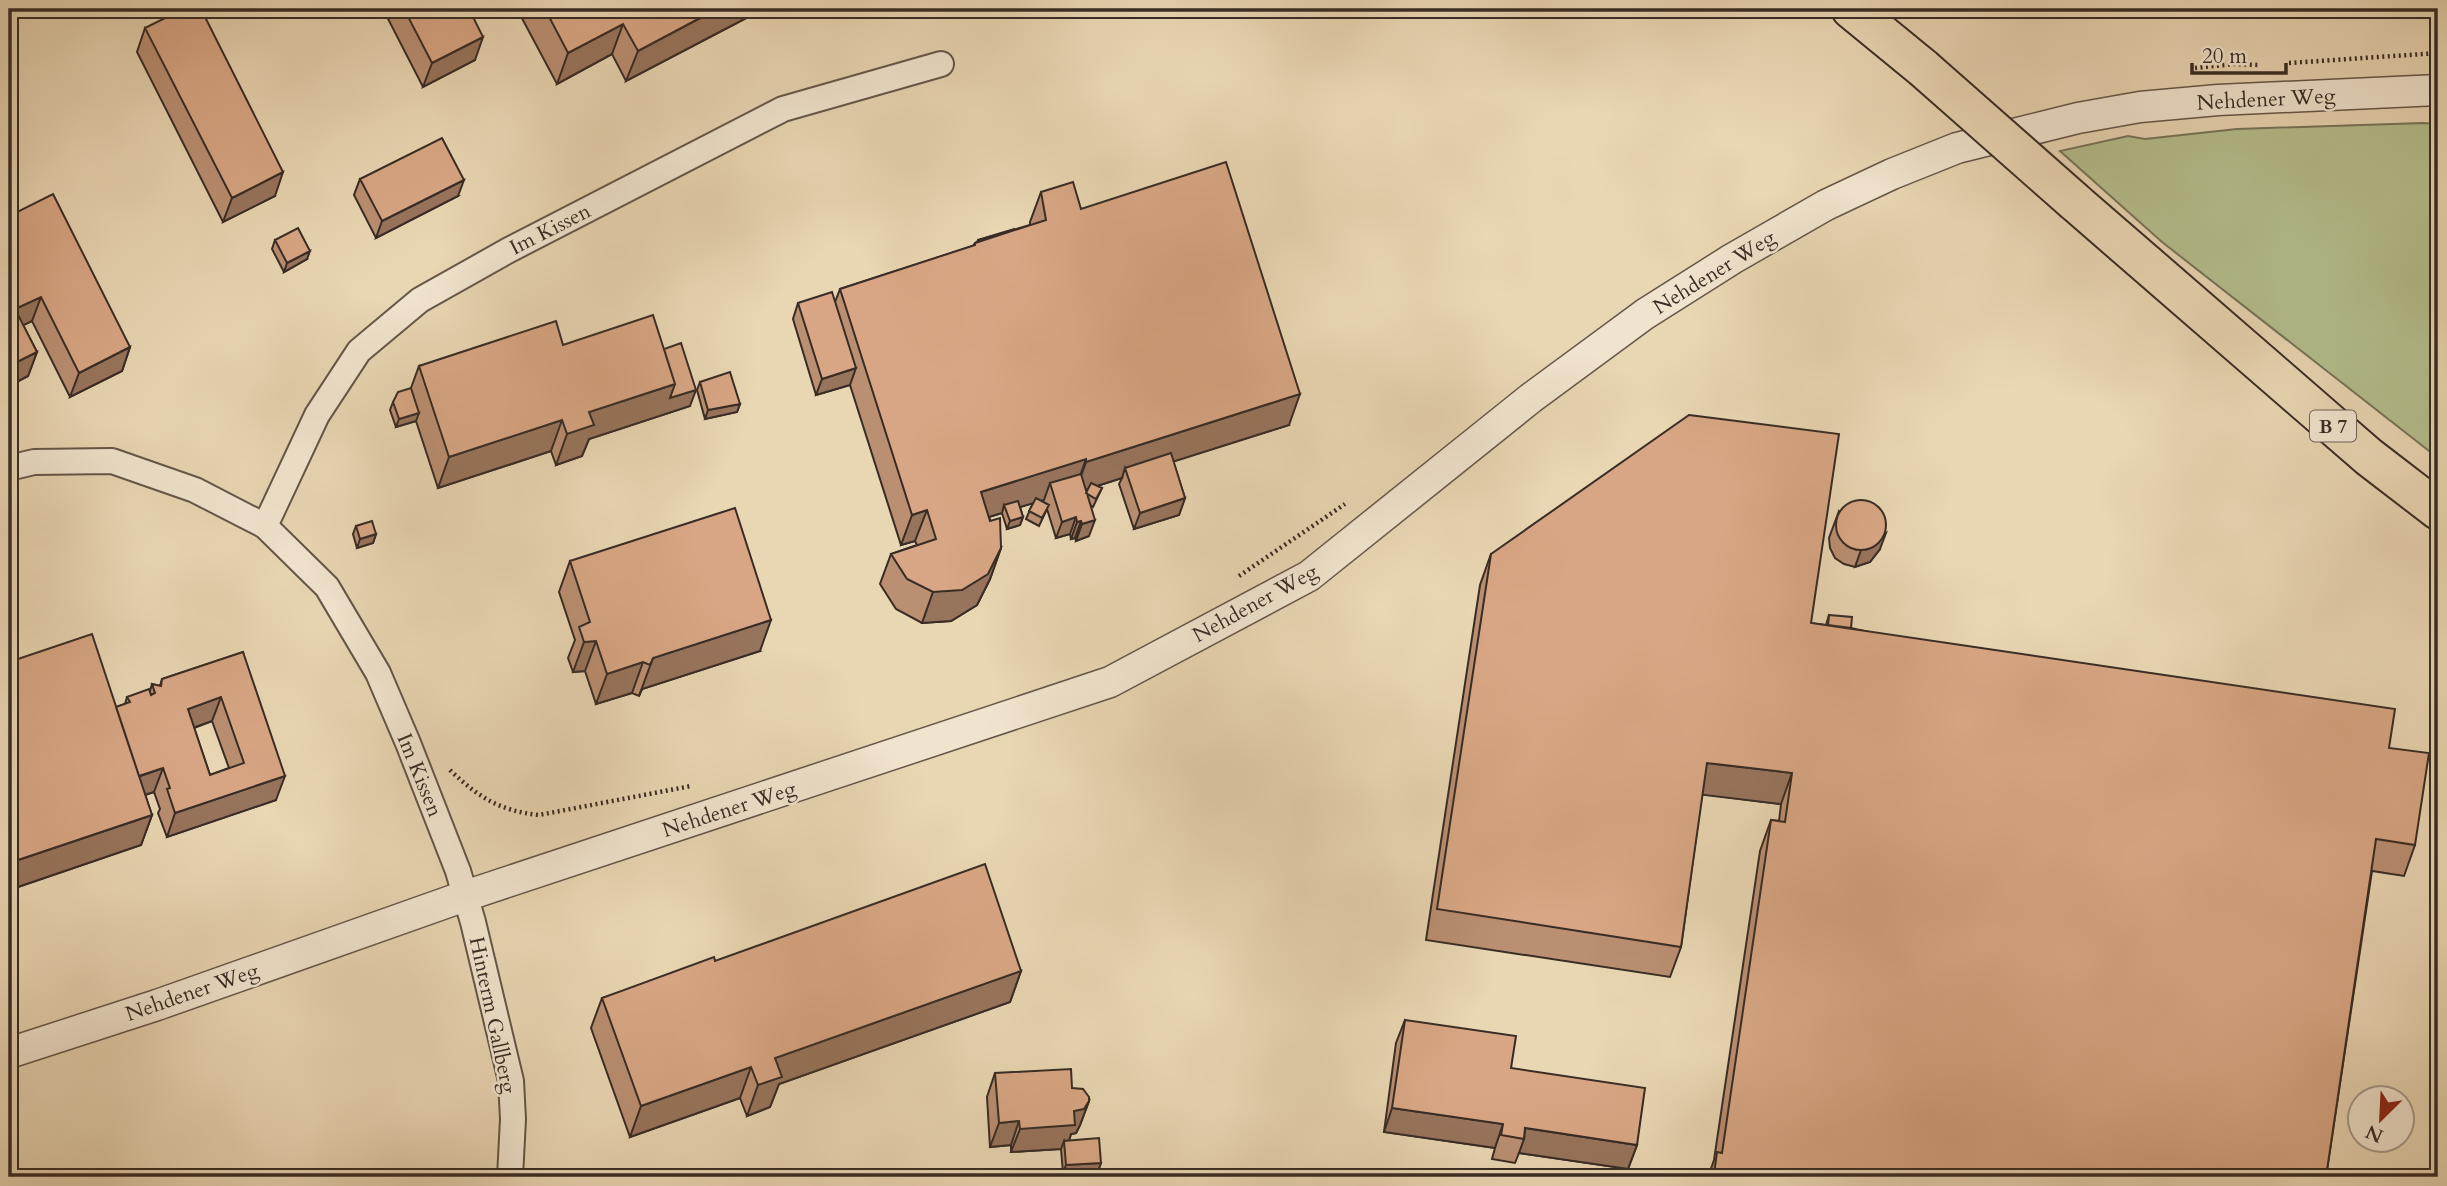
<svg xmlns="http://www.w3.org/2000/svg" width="2447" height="1186" viewBox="0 0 2447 1186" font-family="Cardo,serif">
	<rect width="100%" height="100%" fill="#e9d6b3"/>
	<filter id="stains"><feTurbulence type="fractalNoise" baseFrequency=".00286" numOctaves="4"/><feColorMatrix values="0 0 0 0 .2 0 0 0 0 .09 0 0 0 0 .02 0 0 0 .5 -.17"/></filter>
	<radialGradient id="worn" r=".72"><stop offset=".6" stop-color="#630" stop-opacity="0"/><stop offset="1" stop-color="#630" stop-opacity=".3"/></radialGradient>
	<path fill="#b5be8d" stroke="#767559" stroke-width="2" d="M 2423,123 L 2438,124 L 2438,458 L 2162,242 L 2060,151 L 2128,136 L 2145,139 L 2237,129 Z"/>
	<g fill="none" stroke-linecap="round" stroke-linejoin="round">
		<defs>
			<path id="minor" d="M 9,468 L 34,462 L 112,461 L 195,490 L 265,526 L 327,587 L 378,673 L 408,743 L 458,871 L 473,922 L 511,1081 L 513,1119 L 510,1177
				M 265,526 L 317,415 L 359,351 L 420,300 L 509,250 L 783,109 L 941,64"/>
			<path id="tertiary" d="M 9,1053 L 157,1005 L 465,896 L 1110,682 L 1309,576 L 1531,398 L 1645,314 L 1732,259 L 1826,205 L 1892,174 L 1957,148 L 2078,118 L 2140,107 L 2218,100 L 2438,90"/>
			<path id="primary" d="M 1851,9 L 1923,68
				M 2075,202 L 2369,457 L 2438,510"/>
		</defs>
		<use href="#minor" stroke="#645648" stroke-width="28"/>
		<use href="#tertiary" stroke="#645648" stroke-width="33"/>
		<use href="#primary" stroke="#382c25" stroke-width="42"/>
		<path stroke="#382c25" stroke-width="4.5" stroke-dasharray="2 3.5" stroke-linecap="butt" d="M 2289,63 L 2438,53
			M 2195,68 L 2234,64 L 2259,65
			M 1239,576 L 1345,504
			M 450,770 C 478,797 500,811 539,815 L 691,786"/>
		<use href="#minor" stroke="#f1e4ce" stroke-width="24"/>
		<use href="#tertiary" stroke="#f1e4ce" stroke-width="30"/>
		<use href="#primary" stroke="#e9d6b3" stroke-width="38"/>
		<defs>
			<path id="primary-bridge" d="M 1923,68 L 2075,202"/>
		</defs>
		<use href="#primary-bridge" stroke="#382c25" stroke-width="42" stroke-linecap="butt"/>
		<use href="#primary-bridge" stroke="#e9d6b3" stroke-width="38"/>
	</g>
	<path fill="#ba8f72" stroke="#382c25" stroke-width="2" fill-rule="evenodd" d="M 383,9 L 469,9 L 475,60 L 423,87 Z
		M 517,9 L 756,9 L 754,14 L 626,81 L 612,54 L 557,84 Z
		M 145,28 L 275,196 L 223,222 L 137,52 Z
		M 360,179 L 458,196 L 376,238 L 354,195 Z
		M 1041,192 L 1081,209 L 1289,425 L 1173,461 L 1185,498 L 1179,515 L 1134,529 L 1119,484 L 1122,478 L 1097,486 L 1102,488 L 1093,507 L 1090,505 L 1089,536 L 1076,541 L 1075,538 L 1071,539 L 1070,534 L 1056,538 L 1047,509 L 1039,526 L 1026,519 L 1033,503 L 1020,507 L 1023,517 L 1020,525 L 1007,529 L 1002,513 L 989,517 L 1001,548 L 990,579 L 977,605 L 951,621 L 922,623 L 896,609 L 880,584 L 891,554 L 917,545 L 915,541 L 901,545 L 850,385 L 816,395 L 793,319 L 798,303 L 835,302 L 840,289 L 973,246 L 975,243 L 977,242 L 978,240 L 1030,225 L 1030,222 Z
		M 9,216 L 130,347 L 122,371 L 70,397 L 32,321 L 23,325 L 37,352 L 28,376 L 9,386 Z
		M 275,240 L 307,259 L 284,272 L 272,249 Z
		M 563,345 L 664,349 L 690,406 L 589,439 L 582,456 L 556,465 L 551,451 L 438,488 L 416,421 L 396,427 L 390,410 L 393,402 L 411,388 L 419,366 Z
		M 700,382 L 740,404 L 737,412 L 705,419 L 697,390 Z
		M 1839,511 L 1880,549 L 1870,562 L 1855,567 L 1844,564 L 1835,558 L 1830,548 L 1829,538 Z
		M 356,526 L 376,534 L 373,543 L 357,548 L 353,534 Z
		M 1491,554 L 1811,623 L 1826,625 L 1829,615 L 1851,628 L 2389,748 L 2415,845 L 2404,876 L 2372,871 L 2326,1177 L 1708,1177 L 1714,1160 L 1760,851 L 1771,820 L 1779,821 L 1781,804 L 1702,794 L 1681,947 L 1670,977 L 1426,940 L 1480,585 Z
		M 570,561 L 760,651 L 642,689 L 639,696 L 632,693 L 596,704 L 585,671 L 573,672 L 568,658 L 575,640 L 559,592 Z
		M 243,652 L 276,800 L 167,837 L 158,813 L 160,809 L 154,792 L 145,795 L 152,815 L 141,845 L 9,890 L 9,662 L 116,707 L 125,704 L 127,697 L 150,691 L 152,684 L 160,686 L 162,679 ZM 212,721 L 229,768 L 210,775 L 194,728 Z
		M 715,961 L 1021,971 L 1010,1002 L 779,1084 L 770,1107 L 747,1116 L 740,1098 L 630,1137 L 591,1028 L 602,998 Z
		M 1405,1020 L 1511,1068 L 1637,1145 L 1628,1169 L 1519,1153 L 1515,1163 L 1492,1159 L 1495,1148 L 1384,1132 L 1396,1043 Z
		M 995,1073 L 1072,1088 L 1089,1101 L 1080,1125 L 1076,1133 L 1071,1134 L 1069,1141 L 1101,1163 L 1098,1171 L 1063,1173 L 1061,1149 L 1011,1152 L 1011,1145 L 990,1147 L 987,1097 Z"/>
	<path fill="#97745c" stroke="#382c25" stroke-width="2" d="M 717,9 L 756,9 L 754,14 L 626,81 L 638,51 Z
		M 623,24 L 612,54 L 557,84 L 568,53 Z
		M 483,37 L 475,60 L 423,87 L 432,63 Z
		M 283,172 L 275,196 L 223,222 L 232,198 Z
		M 464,180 L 458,196 L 376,238 L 382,221 Z
		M 310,251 L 307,259 L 284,272 L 287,263 Z
		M 41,297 L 32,321 L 9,332 L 15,309 Z
		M 130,347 L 122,371 L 70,397 L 79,373 Z
		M 37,352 L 28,376 L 9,386 L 9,366 Z
		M 856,368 L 850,385 L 816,395 L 822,379 Z
		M 675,384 L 696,390 L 690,406 L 589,439 L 582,456 L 556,465 L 567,434 L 589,412 Z
		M 1300,394 L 1289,425 L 1128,476 L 1125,468 L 1122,478 L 1075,493 L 1086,462 Z
		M 740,404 L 737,412 L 705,419 L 708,410 Z
		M 419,413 L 416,421 L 396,427 L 399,419 Z
		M 562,420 L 551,451 L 438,488 L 449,457 Z
		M 1086,459 L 1075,490 L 1050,483 L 1044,500 L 1007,511 L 1004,505 L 1002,513 L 969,523 L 981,492 Z
		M 1185,498 L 1179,515 L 1134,529 L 1140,513 Z
		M 927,510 L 915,541 L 901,545 L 912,515 Z
		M 1023,517 L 1020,525 L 1007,529 L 1010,521 Z
		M 1076,517 L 1070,534 L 1056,538 L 1062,522 Z
		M 1095,520 L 1089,536 L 1076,541 L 1082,524 Z
		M 1081,521 L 1075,538 L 1071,539 L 1077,522 Z
		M 1886,533 L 1880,549 L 1870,562 L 1855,567 L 1861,550 Z
		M 376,534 L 373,543 L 357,548 L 360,539 Z
		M 1001,548 L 990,579 L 977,605 L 951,621 L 922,623 L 933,592 Z
		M 771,620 L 760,651 L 642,689 L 639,696 L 653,658 Z
		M 596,641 L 585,671 L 573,672 L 584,642 Z
		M 643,662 L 632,693 L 596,704 L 607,674 Z
		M 221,697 L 212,721 L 179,733 L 188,709 Z
		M 1707,763 L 1792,773 L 1781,804 L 1696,794 Z
		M 163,768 L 154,792 L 126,801 L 135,778 Z
		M 285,776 L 276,800 L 167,837 L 175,813 Z
		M 152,815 L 141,845 L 9,890 L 9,863 Z
		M 1021,971 L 1010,1002 L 779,1084 L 770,1107 L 747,1116 L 758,1085 L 775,1058 Z
		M 751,1067 L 740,1098 L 630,1137 L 641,1106 Z
		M 1089,1101 L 1080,1125 L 1076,1133 L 1071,1134 L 1066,1149 L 1064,1141 L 1061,1149 L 1011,1152 L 1020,1129 L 1074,1111 Z
		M 1392,1108 L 1503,1124 L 1495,1148 L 1384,1132 Z
		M 1019,1121 L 1011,1145 L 990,1147 L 999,1123 Z
		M 1525,1128 L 1637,1145 L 1628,1169 L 1519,1153 L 1524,1139 Z
		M 1101,1163 L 1098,1171 L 1063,1173 L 1066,1165 Z
		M 1753,1173 L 1782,1177 L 1739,1177 L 1740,1174 Z"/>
	<path fill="#d8a684" stroke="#382c25" stroke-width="2" fill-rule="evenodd" d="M 183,9 L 201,9 L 283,172 L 232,198 L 145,28 Z
		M 404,9 L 469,9 L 483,37 L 432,63 Z
		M 545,9 L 717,9 L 638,51 L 623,24 L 568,53 Z
		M 442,138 L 464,180 L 382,221 L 360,179 Z
		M 1226,162 L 1300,394 L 1086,462 L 1086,459 L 981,492 L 990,521 L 1000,518 L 1001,548 L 988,574 L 962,590 L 933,592 L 907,579 L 891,554 L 936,539 L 927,510 L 912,515 L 840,289 L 975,245 L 975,243 L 1046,220 L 1041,192 L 1073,182 L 1081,209 Z
		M 53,194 L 130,347 L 79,373 L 41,297 L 15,309 L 37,352 L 9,366 L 9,249 L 14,246 L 9,235 L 9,216 Z
		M 298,228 L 310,251 L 287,263 L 275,240 Z
		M 1014,229 L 1014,230 L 978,242 L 978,240 Z
		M 832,292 L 856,368 L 822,379 L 798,303 Z
		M 653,315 L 675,384 L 589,412 L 594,425 L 567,434 L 562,420 L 449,457 L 419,366 L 556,321 L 563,345 Z
		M 681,343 L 696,390 L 670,398 L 675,384 L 664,349 Z
		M 730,372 L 740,404 L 708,410 L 700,382 Z
		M 411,388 L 419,413 L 399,419 L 393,402 L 398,392 Z
		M 1689,415 L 1839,434 L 1811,623 L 2395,709 L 2389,748 L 2429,753 L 2415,845 L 2376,839 L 2326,1177 L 1782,1177 L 1753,1173 L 1753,1176 L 1740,1174 L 1740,1177 L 1732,1177 L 1714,1174 L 1717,1152 L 1722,1153 L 1771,820 L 1785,822 L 1792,773 L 1707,763 L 1681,947 L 1437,909 L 1491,554 Z
		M 1171,453 L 1185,498 L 1140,513 L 1125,468 Z
		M 1081,474 L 1095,520 L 1082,524 L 1081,521 L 1077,522 L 1076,517 L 1062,522 L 1050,483 Z
		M 1091,483 L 1102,488 L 1096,499 L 1086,493 Z
		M 1036,498 L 1049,505 L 1042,518 L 1029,511 Z
		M1836 525a25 25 0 1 1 50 0a25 25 0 1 1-50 0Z
		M 1018,501 L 1023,517 L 1010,521 L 1004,505 Z
		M 735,508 L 771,620 L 653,658 L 650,665 L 643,662 L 607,674 L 596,641 L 584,642 L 579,627 L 590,622 L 570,561 Z
		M 372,521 L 376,534 L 360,539 L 356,526 Z
		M 1829,615 L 1852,617 L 1851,628 L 1828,625 Z
		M 92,634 L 152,815 L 9,863 L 9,662 Z
		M 243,652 L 285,776 L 175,813 L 167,789 L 170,788 L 163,768 L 139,776 L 116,707 L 130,702 L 127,697 L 149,689 L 151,695 L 155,693 L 152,684 L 161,686 L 162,679 ZM 221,697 L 244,763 L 210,775 L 188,709 Z
		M 985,864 L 1021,971 L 775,1058 L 782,1077 L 758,1085 L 751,1067 L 641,1106 L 602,998 L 714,957 L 715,961 Z
		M 1405,1020 L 1516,1036 L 1511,1068 L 1645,1088 L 1637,1145 L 1525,1128 L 1524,1139 L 1501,1135 L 1503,1124 L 1392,1108 Z
		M 1071,1069 L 1072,1088 L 1083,1089 L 1089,1097 L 1089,1101 L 1084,1109 L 1074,1111 L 1075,1125 L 1020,1129 L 1019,1121 L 999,1123 L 995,1073 Z
		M 1099,1138 L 1101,1163 L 1066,1165 L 1064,1141 Z"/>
	<g text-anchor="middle" stroke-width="5" stroke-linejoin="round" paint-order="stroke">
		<rect fill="#f1e4ce" stroke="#706358" stroke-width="2" x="2310" y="410.5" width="46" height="31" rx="5"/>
		<g font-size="19" font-weight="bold" fill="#382c25">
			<text x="2333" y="433">B 7</text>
		</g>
		<g font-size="21" fill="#382c25" stroke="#f1e4ce">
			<text transform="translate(2266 99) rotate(-3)" y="7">Nehdener Weg</text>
			<text transform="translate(550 229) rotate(-27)" y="7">Im Kissen</text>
			<text transform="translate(1714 272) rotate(-32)" y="7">Nehdener Weg</text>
			<text transform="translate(1255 603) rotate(-29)" y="7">Nehdener Weg</text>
			<text transform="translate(420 775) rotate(68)" y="7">Im Kissen</text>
			<text transform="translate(729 809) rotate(-18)" y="7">Nehdener Weg</text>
			<text transform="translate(192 992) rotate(-19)" y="7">Nehdener Weg</text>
			<text transform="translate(493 1015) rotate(78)" y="7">Hinterm Gallberg</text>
		</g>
	</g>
	<rect width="2447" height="1186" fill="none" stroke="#e9d6b3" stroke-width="35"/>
	<rect x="10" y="10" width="2426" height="1165" fill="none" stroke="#382c25" stroke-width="3.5"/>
	<rect x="18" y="18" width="2412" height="1151" fill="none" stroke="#382c25" stroke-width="2"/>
	<g transform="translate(2381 1119) rotate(204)"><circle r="33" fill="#f1e4ce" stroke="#a79a8a" stroke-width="2"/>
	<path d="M0-5L12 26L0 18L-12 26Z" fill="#8f2418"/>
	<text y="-10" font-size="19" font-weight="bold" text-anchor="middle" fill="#382c25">N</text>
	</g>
	<path d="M2192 63v10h94v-10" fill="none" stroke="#382c25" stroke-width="3.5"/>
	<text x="2202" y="63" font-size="21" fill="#382c25" stroke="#f1e4ce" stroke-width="5" paint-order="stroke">20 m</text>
	<rect width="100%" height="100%" filter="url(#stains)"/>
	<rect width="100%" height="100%" fill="url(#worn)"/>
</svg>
